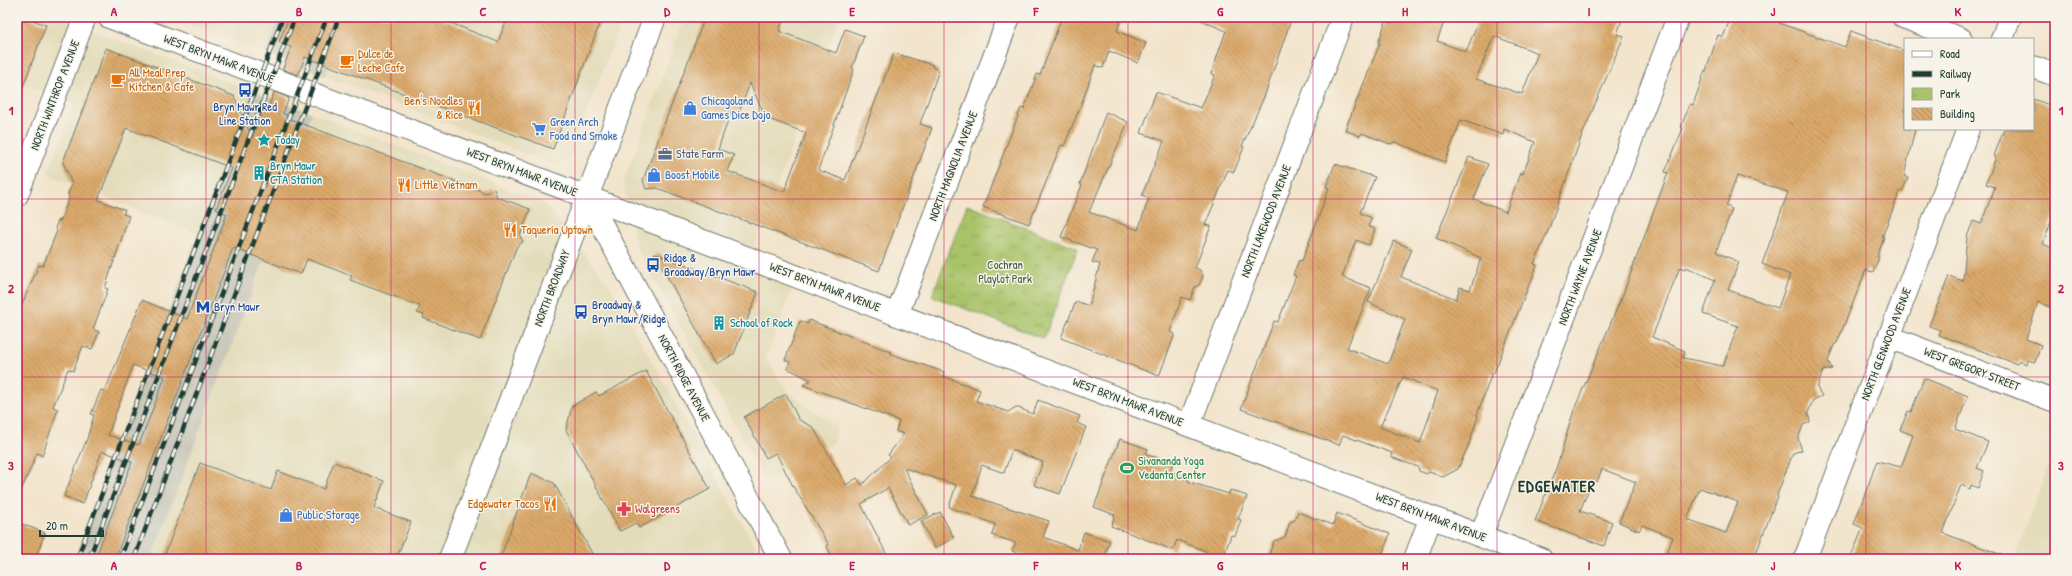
<svg xmlns="http://www.w3.org/2000/svg" width="2072" height="576" viewBox="0 0 2072 576" font-family="'Patrick Hand',sans-serif">
	<defs>
		<pattern id="park-tufts" width="24" height="20" patternUnits="userSpaceOnUse"><rect width="24" height="20" fill="#a9c369"/><path d="M3 7l-1-3M5 7V3M7 7l1-3M15 17l-1-3M17 17v-4M19 17l1-3" fill="none" stroke="#89a057"/></pattern>
		<pattern id="building-back-hatch" width="6" height="6" patternUnits="userSpaceOnUse"><rect width="6" height="6" fill="#dba96a"/><path d="M-1 5l2 2M0 0l6 6M5-1l2 2" fill="none" stroke="#b18b58"/></pattern>
	</defs>
	<rect width="100%" height="100%" fill="#f7f3e8"/>
	<filter id="ink" filterUnits="userSpaceOnUse"><feTurbulence type="fractalNoise" baseFrequency=".025" numOctaves="2"/><feDisplacementMap in="SourceGraphic" scale="8" xChannelSelector="R" yChannelSelector="G"/><feConvolveMatrix kernelMatrix="1 2 1 2 8 2 1 2 1" color-interpolation-filters="sRGB"/></filter>
	<filter id="wash" filterUnits="userSpaceOnUse"><feTurbulence type="fractalNoise" baseFrequency=".012" numOctaves="4" result="noise"/><feDisplacementMap in="SourceGraphic" scale="16" xChannelSelector="R" yChannelSelector="G"/><feGaussianBlur stdDeviation="0.9" result="paint"/><feColorMatrix in="noise" values="0 0 0 0 0 0 0 0 0 0 0 0 0 0 0 0 0 1.4 0 .05"/><feComposite in="paint" operator="in"/></filter>
	<g filter="url(#wash)">
		<rect width="100%" height="100%" fill="#f3e4cc"/>
		<path fill="#e3dcba" d="M 17,17 L 57,17 L 252,91 L 198,234 L 47,174 L 75,104 L 17,82 Z
			M 170,17 L 280,17 L 266,53 Z
			M 347,17 L 623,17 L 569,159 L 562,164 L 552,164 L 325,76 Z
			M 685,17 L 840,17 L 750,258 L 797,276 L 766,359 L 789,393 L 838,428 L 834,443 L 765,480 L 637,248 L 634,238 L 625,191 L 624,180 Z
			M 312,113 L 544,203 L 609,284 L 762,559 L 151,559 L 264,260 L 257,257 Z
			M 2055,449 L 2055,559 L 2014,559 Z"/>
		<path fill="#c6c5b8" d="M 280,17 L 347,17 L 325,76 L 266,53 Z
			M 252,91 L 312,113 L 257,257 L 264,260 L 151,559 L 75,559 Z"/>
		<path fill="url(#park-tufts)" stroke="#64804e" d="M 967,205 L 1078,248 L 1044,339 L 932,296 Z"/>
		<g id="blocks">
			<path fill="url(#building-back-hatch)" fill-rule="evenodd" d="M 17,17 L 25,17 L 46,25 L 19,97 L 17,97 Z
				M 289,17 L 436,17 L 498,42 L 508,17 L 602,17 L 553,149 L 305,57 L 298,75 L 283,69 L 291,47 L 279,42 Z
				M 705,17 L 784,17 L 779,31 L 836,53 L 845,29 L 864,36 L 852,68 L 854,69 L 818,170 L 845,180 L 894,53 L 933,65 L 932,67 L 939,70 L 920,124 L 932,128 L 879,271 L 657,188 L 646,189 L 643,180 ZM 750,83 L 766,118 L 806,133 L 784,192 L 727,171 L 734,155 L 718,149 L 731,112 L 738,115 Z
				M 1062,17 L 1122,17 L 1117,31 L 1146,43 L 1138,63 L 1109,51 L 1103,68 L 1095,65 L 1081,105 L 1064,146 L 1061,145 L 1029,224 L 983,207 L 1021,108 L 1024,109 L 1037,74 L 1040,75 Z
				M 1194,17 L 1292,17 L 1264,97 L 1242,146 L 1244,147 L 1234,172 L 1228,170 L 1205,225 L 1211,226 L 1195,268 L 1200,270 L 1203,276 L 1199,285 L 1195,287 L 1190,300 L 1182,297 L 1170,332 L 1175,334 L 1159,376 L 1061,338 L 1076,301 L 1089,306 L 1100,264 L 1092,262 L 1097,250 L 1061,237 L 1082,185 L 1080,184 L 1106,112 L 1128,122 L 1089,212 L 1138,230 L 1149,198 L 1142,195 L 1164,141 L 1141,133 L 1156,92 L 1201,108 L 1215,75 L 1211,74 L 1226,31 Z
				M 1393,17 L 1446,17 L 1437,41 L 1466,52 L 1480,17 L 1623,17 L 1617,34 L 1624,36 L 1582,135 L 1548,231 L 1534,264 L 1537,265 L 1531,282 L 1530,282 L 1494,373 L 1492,373 L 1477,415 L 1478,416 L 1469,444 L 1458,469 L 1443,477 L 1429,472 L 1427,474 L 1419,471 L 1418,467 L 1391,457 L 1392,453 L 1343,435 L 1339,445 L 1241,409 L 1274,321 L 1278,322 L 1296,276 L 1293,275 L 1299,260 L 1302,261 L 1316,224 L 1329,188 L 1326,187 L 1335,164 L 1375,177 L 1360,213 L 1372,218 L 1368,226 L 1375,229 L 1369,245 L 1356,240 L 1342,277 L 1371,288 L 1347,348 L 1388,364 L 1405,319 L 1368,302 L 1394,241 L 1412,249 L 1401,277 L 1456,299 L 1460,287 L 1470,290 L 1481,258 L 1436,238 L 1469,157 L 1488,164 L 1474,199 L 1506,212 L 1520,173 L 1523,174 L 1535,142 L 1504,129 L 1503,135 L 1461,120 L 1445,162 L 1395,142 L 1390,144 L 1362,133 L 1360,136 L 1345,130 L 1380,43 L 1378,43 L 1386,21 L 1391,23 ZM 1494,36 L 1538,53 L 1522,94 L 1476,79 ZM 1403,377 L 1438,391 L 1420,443 L 1380,427 Z
				M 1731,17 L 1781,17 L 1779,23 L 1845,47 L 1851,31 L 1905,51 L 1905,129 L 1915,129 L 1904,176 L 1908,178 L 1902,192 L 1900,191 L 1882,237 L 1884,237 L 1877,257 L 1879,258 L 1873,272 L 1866,270 L 1837,343 L 1834,345 L 1828,361 L 1832,369 L 1823,371 L 1817,388 L 1822,396 L 1813,400 L 1808,413 L 1810,422 L 1803,425 L 1798,439 L 1802,450 L 1793,453 L 1777,495 L 1778,498 L 1774,505 L 1754,559 L 1665,559 L 1673,537 L 1642,525 L 1639,531 L 1619,522 L 1636,482 L 1602,469 L 1597,482 L 1592,481 L 1580,511 L 1612,522 L 1604,546 L 1535,521 L 1557,466 L 1574,410 L 1623,294 L 1668,173 L 1665,172 L 1683,128 L 1681,127 L 1690,104 L 1693,105 L 1705,70 L 1706,71 L 1718,35 L 1723,37 ZM 1737,176 L 1788,192 L 1762,264 L 1790,275 L 1778,308 L 1728,290 L 1739,262 L 1716,252 L 1732,209 L 1726,206 ZM 1680,267 L 1685,269 L 1686,267 L 1715,280 L 1703,314 L 1738,326 L 1723,366 L 1683,358 L 1685,351 L 1652,337 ZM 1700,488 L 1738,502 L 1726,533 L 1687,519 Z
				M 106,48 L 234,96 L 252,138 L 264,106 L 268,108 L 274,92 L 289,98 L 283,114 L 287,115 L 287,118 L 486,193 L 494,189 L 497,197 L 530,209 L 520,236 L 523,242 L 517,246 L 480,340 L 423,318 L 424,315 L 417,313 L 420,306 L 350,280 L 352,276 L 307,259 L 301,274 L 233,248 L 115,559 L 95,559 L 132,462 L 102,451 L 83,504 L 64,496 L 87,439 L 94,415 L 91,414 L 101,390 L 105,391 L 142,300 L 187,319 L 227,214 L 216,209 L 232,168 L 126,128 L 98,200 L 125,210 L 123,214 L 129,216 L 105,288 L 108,289 L 93,329 L 99,332 L 92,349 L 83,346 L 73,371 L 68,369 L 53,407 L 58,409 L 42,456 L 37,453 L 17,500 L 17,316 L 39,265 L 43,266 L 57,231 L 55,228 L 58,221 L 61,220 L 69,198 L 68,194 L 72,184 L 63,162 ZM 133,365 L 165,377 L 139,445 L 108,435 Z
				M 2033,99 L 2055,107 L 2055,211 L 2043,244 L 2055,249 L 2055,309 L 2038,302 L 2026,339 L 2041,345 L 2035,362 L 2027,360 L 2026,364 L 2019,360 L 2017,364 L 1939,335 L 1940,330 L 1929,326 L 1949,276 L 1963,281 L 1967,237 L 1973,221 L 1981,224 L 1995,187 L 1986,184 L 1996,157 L 1994,156 L 2004,129 L 2033,129 Z
				M 654,253 L 758,292 L 734,354 L 716,364 Z
				M 809,320 L 891,352 L 891,354 L 944,372 L 943,376 L 980,390 L 976,401 L 1008,412 L 1016,407 L 1033,414 L 1038,400 L 1080,416 L 1077,423 L 1086,427 L 1060,494 L 1034,485 L 1043,462 L 1012,450 L 1004,473 L 982,465 L 972,496 L 1049,521 L 1043,537 L 1078,550 L 1084,532 L 1110,541 L 1103,559 L 1032,559 L 1012,551 L 1016,543 L 992,535 L 995,524 L 949,507 L 956,485 L 904,468 L 928,515 L 908,525 L 888,488 L 861,504 L 889,559 L 833,559 L 827,546 L 829,545 L 793,486 L 776,453 L 766,458 L 744,417 L 786,394 L 799,420 L 813,427 L 846,485 L 857,478 L 862,485 L 891,457 L 888,455 L 904,434 L 896,431 L 899,421 L 803,385 L 811,380 L 787,368 L 790,362 L 785,360 L 800,321 L 808,324 Z
				M 646,371 L 710,489 L 639,528 L 636,523 L 620,531 L 566,430 L 572,406 L 596,392 L 599,396 Z
				M 1924,378 L 1968,396 L 1955,429 L 1988,442 L 1977,468 L 1984,471 L 1978,488 L 1971,485 L 1970,489 L 1961,485 L 1943,533 L 2007,557 L 2007,559 L 1850,559 L 1863,528 L 1854,524 L 1877,461 L 1901,467 L 1913,435 L 1900,430 L 1908,411 L 1911,412 Z
				M 1120,439 L 1148,449 L 1146,454 L 1173,464 L 1170,471 L 1187,478 L 1189,482 L 1229,494 L 1230,490 L 1247,496 L 1238,519 L 1241,520 L 1235,536 L 1231,535 L 1223,559 L 1215,559 L 1205,555 L 1206,551 L 1177,540 L 1173,550 L 1111,526 L 1115,515 L 1094,507 Z
				M 334,462 L 384,481 L 374,508 L 411,522 L 396,559 L 163,559 L 200,463 L 271,490 L 278,471 L 324,489 Z
				M 531,473 L 554,483 L 595,559 L 500,559 Z
				M 940,512 L 954,538 L 935,548 L 921,521 Z
				M 1298,512 L 1333,525 L 1337,513 L 1390,534 L 1380,559 L 1267,559 L 1274,541 L 1285,537 L 1290,522 L 1295,520 Z
				M 17,522 L 45,533 L 35,559 L 17,559 Z"/>
		</g>
	</g>
	<g filter="url(#ink)">
		<use href="#blocks" fill-opacity="0" stroke="#697769" stroke-width="1"/>
		<g fill="none" stroke-linecap="round" stroke-linejoin="round">
			<defs>
				<path id="street" d="M 1903,17 L 1961,39
					M 2002,39 L 2010,17
					M 2033,67 L 2055,75
					M 17,195 L 85,17
					M 587,197 L 1541,559
					M 897,315 L 1009,17
					M 1889,337 L 2055,401
					M 1189,425 L 1343,17
					M 1481,536 L 1678,17
					M 1415,559 L 1431,517
					M 1805,559 L 1968,129"/>
				<path id="secondary" d="M 109,17 L 587,197 L 450,559"/>
				<path id="primary" d="M 655,17 L 587,197 L 781,559"/>
			</defs>
			<use href="#street" stroke="#697769" stroke-width="24"/>
			<use href="#secondary" stroke="#697769" stroke-width="24"/>
			<use href="#primary" stroke="#697769" stroke-width="24"/>
			<use href="#street" stroke="#fff" stroke-width="22"/>
			<use href="#secondary" stroke="#fff" stroke-width="22"/>
			<use href="#primary" stroke="#fff" stroke-width="22"/>
			<defs>
				<path id="rail" d="M 77,559 L 283,17
					M 89,559 L 295,17
					M 120,559 L 327,17
					M 134,559 L 339,17"/>
			</defs>
			<use href="#rail" stroke="#1f3d34" stroke-width="4.5"/>
			<use href="#rail" stroke="#f7f3e8" stroke-width="3" stroke-dasharray="9" stroke-linecap="butt"/>
		</g>
	</g>
	<path fill="none" stroke="#c2185b" stroke-width="1" stroke-opacity="0.55" d="M 206,17 L 206,559M 391,17 L 391,559M 575,17 L 575,559M 759,17 L 759,559M 944,17 L 944,559M 1128,17 L 1128,559M 1313,17 L 1313,559M 1497,17 L 1497,559M 1681,17 L 1681,559M 1866,17 L 1866,559M 17,199 L 2055,199M 17,377 L 2055,377"/>
	<defs>
		<symbol id="cafe-bare" viewBox="-9 -9 18 18"><path d="M-5.5-4.5H6V0H3Q3 3.5 0 3.5H-2.5Q-5.5 3.5-5.5 0ZM3-3.2v2h1.7v-2ZM-6 4.5H4V6H-6Z" fill="#e8710a" stroke="#f7f3e8" stroke-width="2.5" paint-order="stroke"/></symbol>
		<symbol id="bus-bare" viewBox="-9 -9 18 18"><path d="M-5-6H5V4H4V6H2V4H-2V6H-4V4H-5ZM-3.5-4V0h7V-4ZM-3.5 1.2v1.5H-2V1.2ZM2 1.2v1.5H3.5V1.2Z" fill="#1a4fb4" stroke="#f7f3e8" stroke-width="2.5" paint-order="stroke"/></symbol>
		<symbol id="restaurant-bare" viewBox="-9 -9 18 18"><path d="M-5-6h1v4h1v-4h1v4h1v-4h1v5L-1.5 .5V6h-2V.5L-5-1ZM5-6V6H3V1.5H1.5Q1.5-4 5-6Z" fill="#e8710a" stroke="#f7f3e8" stroke-width="2.5" paint-order="stroke"/></symbol>
		<symbol id="shop-bare" viewBox="-9 -9 18 18"><path d="M-5-2.5h2.3a2.7 3.5 0 0 1 5.4 0H5L5.5 6h-11ZM-1.5-2.5h3a1.5 2.3 0 0 0-3 0Z" fill="#3f7fe0" stroke="#f7f3e8" stroke-width="2.5" paint-order="stroke"/></symbol>
		<symbol id="supermarket-bare" viewBox="-9 -9 18 18"><path d="M-6-5.5h2.5l.6 2H6L4.5 2H-2.5L-4.4-4H-6ZM-1.5 3.2a1.3 1.3 0 1 0 .1 0ZM3 3.2a1.3 1.3 0 1 0 .1 0Z" fill="#3f7fe0" stroke="#f7f3e8" stroke-width="2.5" paint-order="stroke"/></symbol>
		<symbol id="sight-bare" viewBox="-9 -9 18 18"><path d="M0-6L1.8-2.2L6-1.7L2.9 1.2L3.7 5.4L0 3.3L-3.7 5.4L-2.9 1.2L-6-1.7L-1.8-2.2Z" fill="#0f9aa8" stroke="#f7f3e8" stroke-width="2.5" paint-order="stroke"/></symbol>
		<symbol id="office-bare" viewBox="-9 -9 18 18"><path d="M-6-3h4V-5.5h4V-3h4V5H-6ZM-1-4.5V-3h2v-1.5ZM-6 0V1H6V0Z" fill="#5c6f8a" stroke="#f7f3e8" stroke-width="2.5" paint-order="stroke"/></symbol>
		<symbol id="building-bare" viewBox="-9 -9 18 18"><path d="M-4-6H4V6H1V3H-1V6H-4ZM-2.5-4.3h1.7v1.8h-1.7ZM.8-4.3h1.7v1.8H.8ZM-2.5-1h1.7V.8h-1.7ZM.8-1h1.7V.8H.8Z" fill="#0f9aa8" stroke="#f7f3e8" stroke-width="2.5" paint-order="stroke"/></symbol>
		<symbol id="metro-bare" viewBox="-9 -9 18 18"><path d="M-5.5 5V-5H-3L0 0L3-5H5.5V5H3V-.5L0 4L-3-.5V5Z" fill="#1a4fb4" stroke="#f7f3e8" stroke-width="2.5" paint-order="stroke"/></symbol>
		<symbol id="stadium-bare" viewBox="-9 -9 18 18"><path d="M0-5a6.5 5 0 1 0 0 10a6.5 5 0 1 0 0-10ZM-3.5-1.8h7v3.6h-7Z" fill="#2e9e5b" stroke="#f7f3e8" stroke-width="2.5" paint-order="stroke"/></symbol>
		<symbol id="pharmacy-bare" viewBox="-9 -9 18 18"><path d="M-2-6h4v4h4v4h-4v4h-4v-4h-4v-4h4Z" fill="#e0444e" stroke="#f7f3e8" stroke-width="2.5" paint-order="stroke"/></symbol>
	</defs>
	<g fill-rule="evenodd">
		<use href="#cafe-bare" x="337" y="51" width="20" height="20"/>
		<use href="#cafe-bare" x="108" y="70" width="20" height="20"/>
		<use href="#bus-bare" x="235" y="80" width="20" height="20"/>
		<use href="#restaurant-bare" x="464" y="98" width="20" height="20"/>
		<use href="#shop-bare" x="680" y="98" width="20" height="20"/>
		<use href="#supermarket-bare" x="529" y="119" width="20" height="20"/>
		<use href="#sight-bare" x="254" y="130" width="20" height="20"/>
		<use href="#office-bare" x="655" y="144" width="20" height="20"/>
		<use href="#building-bare" x="249" y="163" width="20" height="20"/>
		<use href="#shop-bare" x="644" y="165" width="20" height="20"/>
		<use href="#restaurant-bare" x="394" y="175" width="20" height="20"/>
		<use href="#restaurant-bare" x="500" y="220" width="20" height="20"/>
		<use href="#bus-bare" x="643" y="255" width="20" height="20"/>
		<use href="#metro-bare" x="193" y="297" width="20" height="20"/>
		<use href="#bus-bare" x="571" y="302" width="20" height="20"/>
		<use href="#building-bare" x="709" y="313" width="20" height="20"/>
		<use href="#stadium-bare" x="1117" y="458" width="20" height="20"/>
		<use href="#restaurant-bare" x="540" y="494" width="20" height="20"/>
		<use href="#pharmacy-bare" x="614" y="499" width="20" height="20"/>
		<use href="#shop-bare" x="276" y="505" width="20" height="20"/>
	</g>
	<g text-anchor="middle" stroke-width="3" stroke-linejoin="round" paint-order="stroke">
		<g font-size="12" fill="#c56008" stroke="#f7f3e8" text-anchor="start">
			<text x="358" y="58">Dulce de<tspan x="358" dy="14">Leche Cafe</tspan></text>
			<text x="129" y="77">All Meal Prep<tspan x="129" dy="14">Kitchen &amp; Cafe</tspan></text>
			<text x="463" y="105" text-anchor="end">Ben's Noodles<tspan x="463" dy="14">&amp; Rice</tspan></text>
			<text x="415" y="189">Little Vietnam</text>
			<text x="521" y="234">Taquería Uptown</text>
			<text x="539" y="508" text-anchor="end">Edgewater Tacos</text>
		</g>
		<g font-size="12" fill="#1f3d34" stroke="#f7f3e8">
			<text transform="translate(219 59) rotate(21)" y="4">WEST BRYN MAWR AVENUE</text>
			<text transform="translate(55 95) rotate(-69)" y="4">NORTH WINTHROP AVENUE</text>
			<text transform="translate(953 166) rotate(-69)" y="4">NORTH MAGNOLIA AVENUE</text>
			<text transform="translate(522 172) rotate(21)" y="4">WEST BRYN MAWR AVENUE</text>
			<text transform="translate(1266 221) rotate(-69)" y="4">NORTH LAKEWOOD AVENUE</text>
			<text transform="translate(1580 277) rotate(-69)" y="4">NORTH WAYNE AVENUE</text>
			<text transform="translate(825 287) rotate(21)" y="4">WEST BRYN MAWR AVENUE</text>
			<text transform="translate(552 288) rotate(-69)" y="4">NORTH BROADWAY</text>
			<text transform="translate(1886 344) rotate(-69)" y="4">NORTH GLENWOOD AVENUE</text>
			<text transform="translate(1972 369) rotate(21)" y="4">WEST GREGORY STREET</text>
			<text transform="translate(684 378) rotate(62)" y="4">NORTH RIDGE AVENUE</text>
			<text transform="translate(1128 402) rotate(21)" y="4">WEST BRYN MAWR AVENUE</text>
			<text transform="translate(1431 517) rotate(21)" y="4">WEST BRYN MAWR AVENUE</text>
		</g>
		<g font-size="12" fill="#366cbe" stroke="#f7f3e8" text-anchor="start">
			<text x="701" y="105">Chicagoland<tspan x="701" dy="14">Games Dice Dojo</tspan></text>
			<text x="550" y="126">Green Arch<tspan x="550" dy="14">Food and Smoke</tspan></text>
			<text x="665" y="179">Boost Mobile</text>
			<text x="297" y="519">Public Storage</text>
		</g>
		<g font-size="12" fill="#164399" stroke="#f7f3e8" text-anchor="start">
			<text x="245" y="111" text-anchor="middle">Bryn Mawr Red<tspan x="245" dy="14">Line Station</tspan></text>
			<text x="664" y="262">Ridge &amp;<tspan x="664" dy="14">Broadway/Bryn Mawr</tspan></text>
			<text x="592" y="309">Broadway &amp;<tspan x="592" dy="14">Bryn Mawr/Ridge</tspan></text>
			<text x="214" y="311">Bryn Mawr</text>
		</g>
		<g font-size="12" fill="#0d838f" stroke="#f7f3e8" text-anchor="start">
			<text x="275" y="144">Today</text>
			<text x="270" y="170">Bryn Mawr<tspan x="270" dy="14">CTA Station</tspan></text>
			<text x="730" y="327">School of Rock</text>
		</g>
		<g font-size="12" fill="#4e5e75" stroke="#f7f3e8" text-anchor="start">
			<text x="676" y="158">State Farm</text>
		</g>
		<g font-size="12" fill="#425e41" stroke="#f7f3e8">
			<text x="1005" y="269">Cochran<tspan x="1005" dy="14">Playlot Park</tspan></text>
		</g>
		<g font-size="12" fill="#27864d" stroke="#f7f3e8" text-anchor="start">
			<text x="1138" y="465">Sivananda Yoga<tspan x="1138" dy="14">Vedanta Center</tspan></text>
		</g>
		<g font-size="12" fill="#be3a42" stroke="#f7f3e8" text-anchor="start">
			<text x="635" y="513">Walgreens</text>
		</g>
		<g font-size="16" font-weight="bold" letter-spacing="1" fill="#1f3d34" stroke="#f7f3e8">
			<text x="1557" y="492">EDGEWATER</text>
		</g>
	</g>
	<rect width="2072" height="576" fill="none" stroke="#f7f3e8" stroke-width="44"/>
	<rect x="1904" y="38" width="130" height="92" fill="#f7f3e8" stroke="#a1aaa0"/>
	<rect x="1912" y="51" width="20" height="6" fill="#ffffff" stroke="#a1aaa0"/>
	<text x="1940" y="58" font-size="12" fill="#1f3d34">Road</text>
	<rect x="1912" y="71" width="20" height="6" fill="#1f3d34" stroke="#a1aaa0"/>
	<text x="1940" y="78" font-size="12" fill="#1f3d34">Railway</text>
	<rect x="1912" y="88" width="20" height="12" fill="url(#park-tufts)" stroke="#a1aaa0"/>
	<text x="1940" y="98" font-size="12" fill="#1f3d34">Park</text>
	<rect x="1912" y="108" width="20" height="12" fill="url(#building-back-hatch)" stroke="#a1aaa0"/>
	<text x="1940" y="118" font-size="12" fill="#1f3d34">Building</text>
	<path d="M40 530v6h63v-6" fill="none" stroke="#1f3d34" stroke-width="2"/>
	<text x="46" y="530" font-size="12" fill="#1f3d34" stroke="#f7f3e8" stroke-width="3" paint-order="stroke">20 m</text>
	<rect x="22" y="22" width="2028" height="532" fill="none" stroke="#c2185b" stroke-width="1.5"/>
	<g font-size="13" text-anchor="middle" font-weight="bold" fill="#c2185b">
		<text x="114" y="16">A</text>
		<text x="299" y="16">B</text>
		<text x="483" y="16">C</text>
		<text x="667" y="16">D</text>
		<text x="852" y="16">E</text>
		<text x="1036" y="16">F</text>
		<text x="1220" y="16">G</text>
		<text x="1405" y="16">H</text>
		<text x="1589" y="16">I</text>
		<text x="1773" y="16">J</text>
		<text x="1958" y="16">K</text>
		<text x="11" y="115">1</text>
		<text x="2061" y="115">1</text>
		<text x="11" y="293">2</text>
		<text x="2061" y="293">2</text>
		<text x="11" y="470">3</text>
		<text x="2061" y="470">3</text>
		<text x="114" y="570">A</text>
		<text x="299" y="570">B</text>
		<text x="483" y="570">C</text>
		<text x="667" y="570">D</text>
		<text x="852" y="570">E</text>
		<text x="1036" y="570">F</text>
		<text x="1220" y="570">G</text>
		<text x="1405" y="570">H</text>
		<text x="1589" y="570">I</text>
		<text x="1773" y="570">J</text>
		<text x="1958" y="570">K</text>
	</g>
</svg>
